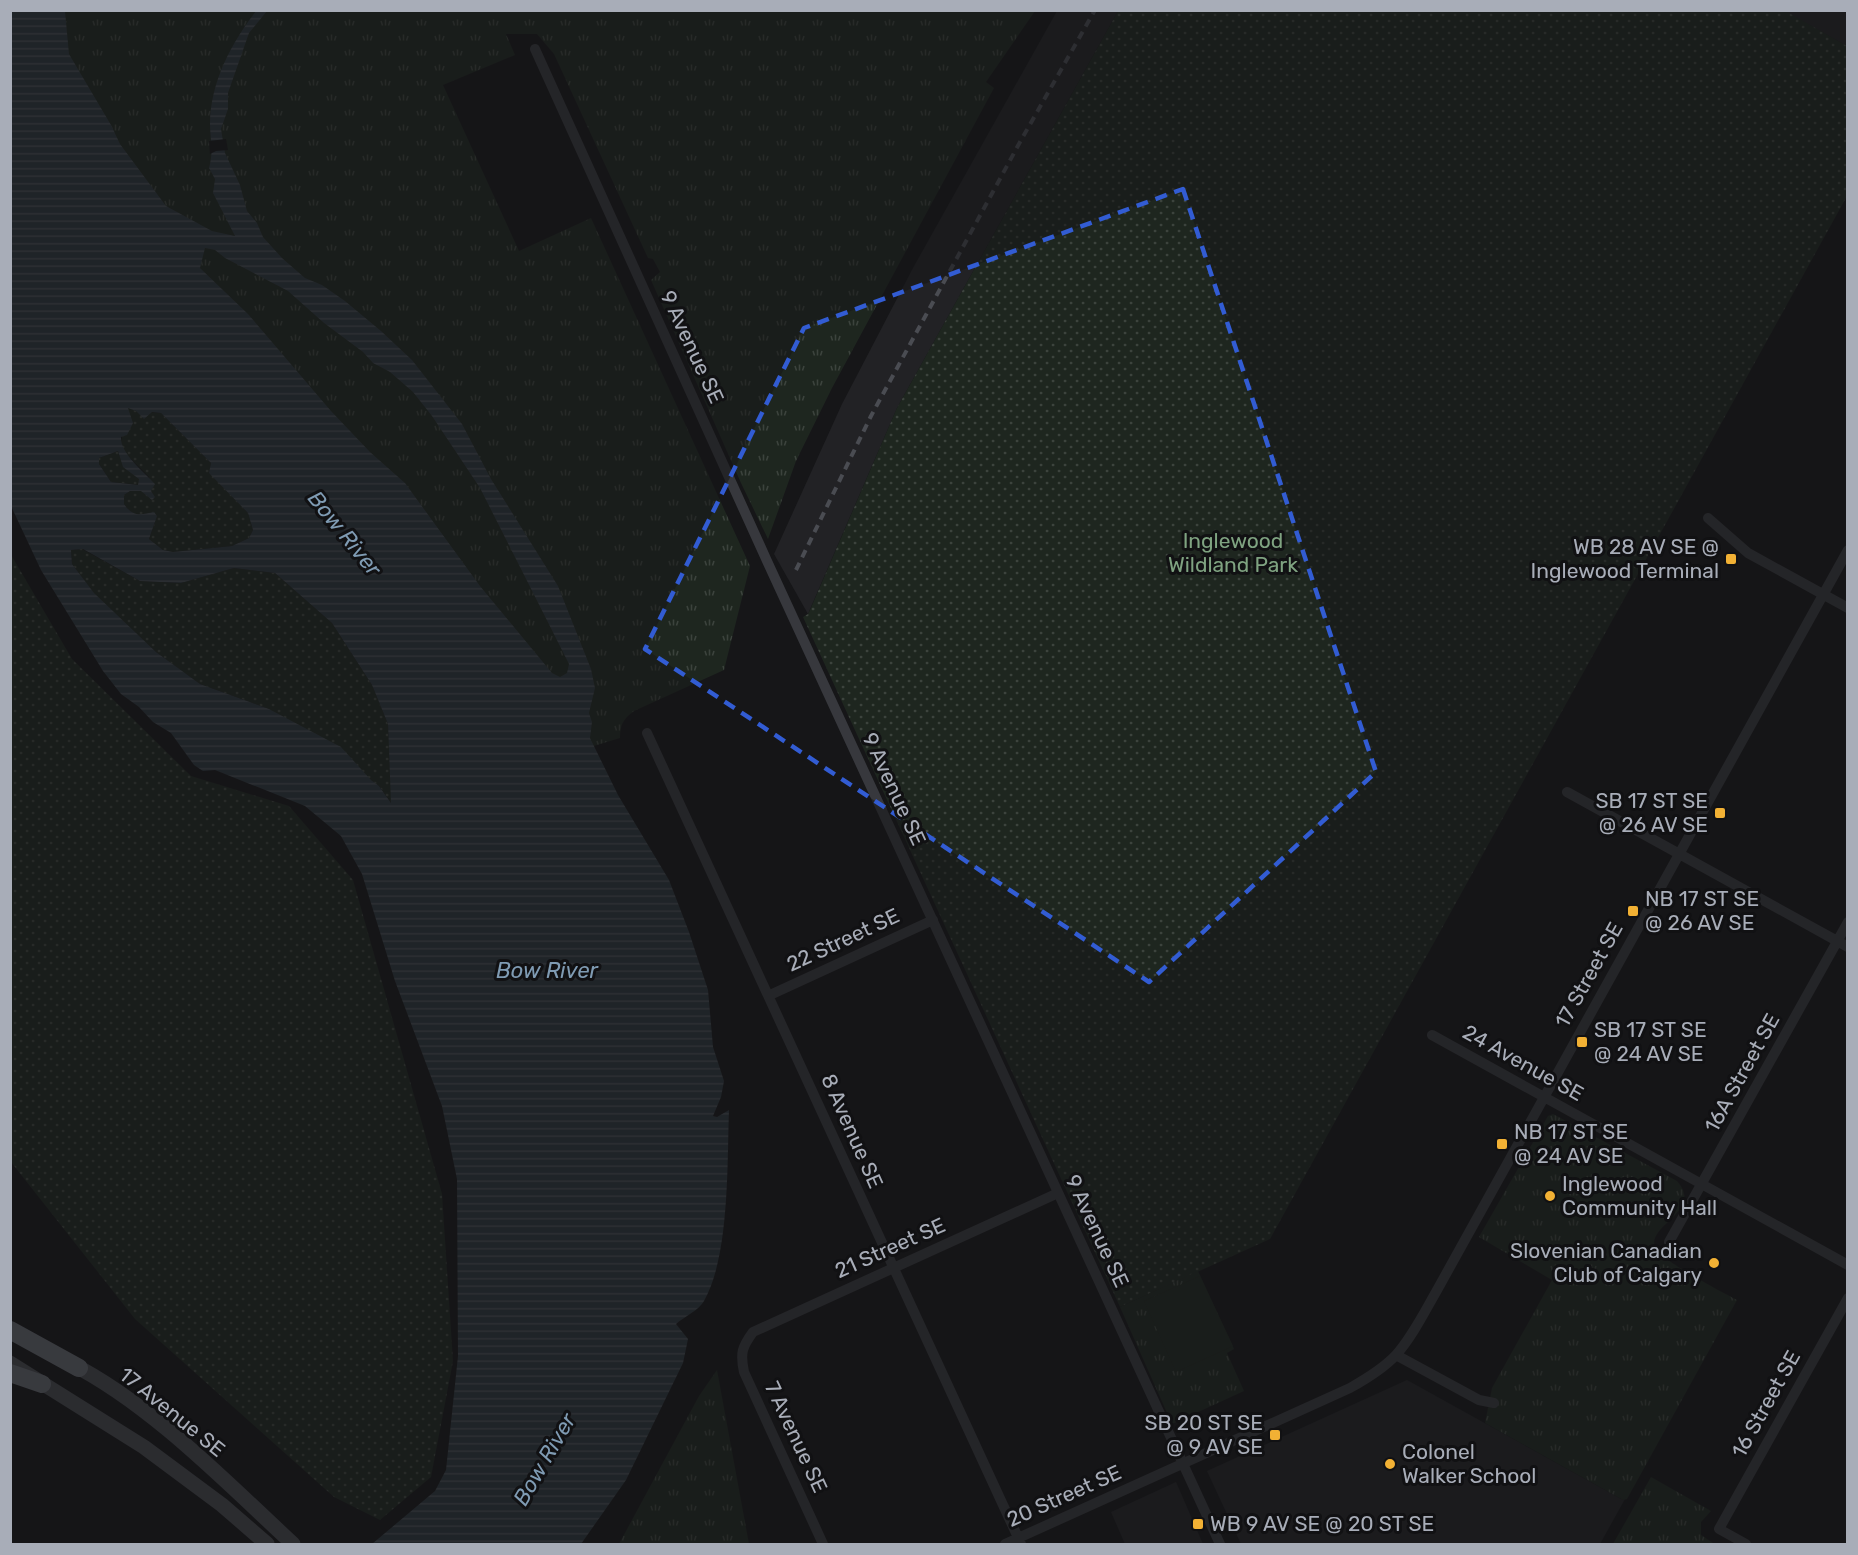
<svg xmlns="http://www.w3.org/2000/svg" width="1858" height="1555" viewBox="0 0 1858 1555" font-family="Rubik,sans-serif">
	<defs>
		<pattern id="grass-dots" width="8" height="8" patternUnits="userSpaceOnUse" patternTransform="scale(1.5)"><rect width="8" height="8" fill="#1e261f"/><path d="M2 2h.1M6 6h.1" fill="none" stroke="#3c433d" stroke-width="1.8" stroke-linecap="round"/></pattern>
		<pattern id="park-tufts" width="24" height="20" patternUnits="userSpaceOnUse" patternTransform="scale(1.5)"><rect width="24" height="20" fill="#1e261f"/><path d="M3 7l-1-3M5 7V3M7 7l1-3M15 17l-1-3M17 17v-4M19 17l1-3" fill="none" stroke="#3c433d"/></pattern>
		<pattern id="water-rules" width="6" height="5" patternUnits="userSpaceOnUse" patternTransform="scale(1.5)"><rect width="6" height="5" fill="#2c353c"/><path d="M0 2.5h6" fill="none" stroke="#485056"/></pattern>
	</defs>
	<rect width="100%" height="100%" fill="#161618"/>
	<path fill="#222225" d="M 1057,11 L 1118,11 L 897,408 L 808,614 L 774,554 L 842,404 L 913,268 Z
		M 1784,11 L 1847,11 L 1847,46 Z
		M 1407,1380 L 1623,1500 L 1625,1499 L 1600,1544 L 1241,1544 L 1207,1471 Z
		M 1176,1482 L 1203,1544 L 1125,1544 L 1111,1512 Z"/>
	<path fill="url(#grass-dots)" d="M 1784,10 L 1847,46 L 1847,196 L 1270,1239 L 1120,1307 L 803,617 L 808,614 L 810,610 L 897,408 L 1118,11 Z
		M 127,407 L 136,411 L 161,413 L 211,463 L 210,473 L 248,513 L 253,530 L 249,538 L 232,546 L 173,552 L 163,550 L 149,539 L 155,522 L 149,513 C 138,518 131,514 124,504 L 124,495 L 130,491 L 151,491 L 149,477 L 125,453 L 121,442 Z
		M 118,451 L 121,460 L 140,479 L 139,485 L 111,482 L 99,464 L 99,458 Z
		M 82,549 L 140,581 L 181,583 L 234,568 L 275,573 L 332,623 L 372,685 L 388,724 L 392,804 L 379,786 L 269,709 L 200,684 L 156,652 L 94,594 L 72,564 L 71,550 Z
		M 10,553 L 72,659 L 191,776 L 289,806 L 353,880 L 442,1194 L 453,1361 L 431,1477 L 380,1520 L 334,1497 L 135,1319 L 11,1162 Z"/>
	<path fill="url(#park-tufts)" d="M 28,11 L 1035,11 L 986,82 L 994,88 L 832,388 L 796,461 L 768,539 L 741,483 L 651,280 L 660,272 L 653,259 L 648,258 L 554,54 L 537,34 L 506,34 L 515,55 L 443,85 L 519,251 L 591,218 L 750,566 L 724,670 L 634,711 C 623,719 620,725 620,738 L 587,748 L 139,249 Z
		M 1553,1114 L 1677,1181 C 1704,1211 1647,1225 1655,1247 C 1660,1260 1722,1292 1737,1300 L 1627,1499 L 1623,1500 L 1485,1423 L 1492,1388 L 1552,1280 L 1479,1237 L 1548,1116 Z
		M 1198,1271 L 1234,1349 L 1227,1353 L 1244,1391 L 1172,1424 L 1120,1307 Z
		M 717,1370 L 749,1544 L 619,1544 L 699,1396 Z
		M 1651,1477 L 1711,1511 L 1701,1522 L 1701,1535 L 1713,1543 L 1725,1544 L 1613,1544 Z"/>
	<path fill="#1e261f" d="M 1200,1276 L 1233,1346 L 1176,1372 L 1144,1301 Z"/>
	<path fill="url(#water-rules)" fill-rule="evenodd" d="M 11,11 L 65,11 L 69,54 L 111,125 L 120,144 L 166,206 L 212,231 L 235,236 L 213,193 L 215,179 L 209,168 C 214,150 210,140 210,122 C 211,81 232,42 256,11 L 267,11 L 249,33 L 228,93 L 228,109 L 221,129 L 225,153 L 240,185 L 247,211 L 257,223 L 263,237 L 282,258 L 305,278 L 322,285 L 345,301 L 381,331 L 412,360 L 462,424 L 491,479 L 558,586 L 591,669 L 595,688 L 589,713 L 592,722 L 590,738 L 618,795 L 669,880 L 689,932 L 708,990 L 713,1047 L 724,1081 L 721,1097 L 713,1116 L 717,1117 L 729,1110 C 727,1162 730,1255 704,1301 C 699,1310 684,1317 676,1324 L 688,1339 L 683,1363 L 626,1480 L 581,1544 L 372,1544 L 435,1491 L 446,1470 L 458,1356 L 457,1179 L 442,1106 L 395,981 L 362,874 L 341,836 L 305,806 L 215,770 L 203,771 L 194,765 L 171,733 L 153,722 L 139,707 L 121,694 L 103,671 L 41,570 L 11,506 ZM 205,248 L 215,250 L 225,258 L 288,291 L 324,323 L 363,352 L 373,363 L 390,372 L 413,392 L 432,416 L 480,488 L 569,664 L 567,673 L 560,677 L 552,673 L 480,586 L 405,483 L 370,452 L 331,411 L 248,314 L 200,268 ZM 128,408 L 136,411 L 144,419 L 152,412 L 161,413 L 211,463 L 209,473 L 248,513 L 253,530 L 249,538 L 232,546 L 173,552 L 163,550 L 149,539 L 157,516 L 154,512 C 140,515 133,517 124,504 L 124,495 L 130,491 L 141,491 L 152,500 L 155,497 L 151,491 L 155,484 C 144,472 120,453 121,437 L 127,435 L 133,423 ZM 118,451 L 123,467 L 139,479 L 138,485 L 111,482 L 99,464 L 99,458 ZM 83,549 L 140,581 L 181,583 L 234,568 L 275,573 L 332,623 L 372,685 L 388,724 L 391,803 L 379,786 L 371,780 L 341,747 L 269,709 L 200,684 L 156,652 L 94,593 L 72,564 L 71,550 Z"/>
	<path fill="#161618" d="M 226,139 L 228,150 L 216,151 L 210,154 L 209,141 Z"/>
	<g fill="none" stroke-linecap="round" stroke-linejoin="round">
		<path stroke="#37383d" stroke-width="10" d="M 535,49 L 767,561 L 1220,1544
			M 1708,518 L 1748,553 L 1848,608
			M 647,733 C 773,1003 896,1274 1021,1544
			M 1567,792 L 1848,947
			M 770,995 L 933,920
			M 1432,1035 L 1848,1265
			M 1669,1242 L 1848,922
			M 1396,1355 L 1479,1400 L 1494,1403
			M 823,1544 L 744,1372 C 740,1353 742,1347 753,1332 L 1058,1193
			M 1005,1544 L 1350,1388 C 1366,1379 1383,1369 1396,1355 C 1412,1337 1424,1313 1436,1292 L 1848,550
			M 1746,1544 L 1719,1529 L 1848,1298"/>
		<path stroke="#45474d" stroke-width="15" d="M 10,1363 L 144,1447 L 222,1505 L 267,1544
			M 70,1363 C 151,1404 227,1483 293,1544"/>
		<path stroke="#63666e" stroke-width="18" d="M 10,1330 L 79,1368
			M 10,1373 L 42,1384"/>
		<path stroke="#4a4c52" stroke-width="4" stroke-dasharray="8 6" stroke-linecap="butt" d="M 796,570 L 871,416 L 1020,142 L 1095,10"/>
	</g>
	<path d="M0 0H1858V1555H0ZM 1183,189 L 1376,772 L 1149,982 L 645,649 L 804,328 Z" fill="#161618" fill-opacity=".55" fill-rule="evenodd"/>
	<path fill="none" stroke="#325cd3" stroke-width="4.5" stroke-dasharray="12 8" stroke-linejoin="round" d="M 1183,189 L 1376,772 L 1149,982 L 645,649 L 804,328 Z"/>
	<g fill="#f2b134" stroke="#111113" stroke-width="2">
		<rect x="1725" y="553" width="12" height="12" rx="3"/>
		<rect x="1714" y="807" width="12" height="12" rx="3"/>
		<rect x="1627" y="905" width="12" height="12" rx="3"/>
		<rect x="1576" y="1036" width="12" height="12" rx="3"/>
		<rect x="1496" y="1138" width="12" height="12" rx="3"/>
		<circle cx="1550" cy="1196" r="6"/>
		<circle cx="1714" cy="1263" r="6"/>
		<rect x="1269" y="1429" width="12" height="12" rx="3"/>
		<circle cx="1390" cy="1464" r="6"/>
		<rect x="1192" y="1518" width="12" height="12" rx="3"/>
	</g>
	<g text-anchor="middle" stroke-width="6" stroke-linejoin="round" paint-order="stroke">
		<g font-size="21" fill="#a8adb8" stroke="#111113">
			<text transform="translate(692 347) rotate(65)" y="7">9 Avenue SE</text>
			<text transform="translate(894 789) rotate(65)" y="7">9 Avenue SE</text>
			<text transform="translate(843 940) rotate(-25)" y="7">22 Street SE</text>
			<text transform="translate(1589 975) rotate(-61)" y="7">17 Street SE</text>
			<text transform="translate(1523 1063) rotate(29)" y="7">24 Avenue SE</text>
			<text transform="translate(1742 1073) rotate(-61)" y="7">16A Street SE</text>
			<text transform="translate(852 1131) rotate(66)" y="7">8 Avenue SE</text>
			<text transform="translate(1097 1231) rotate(65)" y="7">9 Avenue SE</text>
			<text transform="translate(890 1248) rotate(-24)" y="7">21 Street SE</text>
			<text transform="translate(1766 1404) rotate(-61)" y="7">16 Street SE</text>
			<text transform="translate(172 1412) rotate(39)" y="7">17 Avenue SE</text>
			<text transform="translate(796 1437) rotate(65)" y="7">7 Avenue SE</text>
			<text transform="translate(1064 1496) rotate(-24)" y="7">20 Street SE</text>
		</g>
		<g font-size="21" fill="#7fa381" stroke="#111113">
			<text x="1233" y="548">Inglewood<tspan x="1233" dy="24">Wildland Park</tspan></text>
		</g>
		<g font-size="21" fill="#a8adb8" stroke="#111113" text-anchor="start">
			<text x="1719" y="554" text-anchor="end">WB 28 AV SE @<tspan x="1719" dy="24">Inglewood Terminal</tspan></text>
			<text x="1708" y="808" text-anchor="end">SB 17 ST SE<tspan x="1708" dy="24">@ 26 AV SE</tspan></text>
			<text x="1645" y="906">NB 17 ST SE<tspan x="1645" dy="24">@ 26 AV SE</tspan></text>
			<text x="1594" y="1037">SB 17 ST SE<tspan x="1594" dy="24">@ 24 AV SE</tspan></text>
			<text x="1514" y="1139">NB 17 ST SE<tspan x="1514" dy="24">@ 24 AV SE</tspan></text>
			<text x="1562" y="1191">Inglewood<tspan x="1562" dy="24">Community Hall</tspan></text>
			<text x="1702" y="1258" text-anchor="end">Slovenian Canadian<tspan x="1702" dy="24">Club of Calgary</tspan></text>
			<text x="1263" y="1430" text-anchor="end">SB 20 ST SE<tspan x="1263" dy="24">@ 9 AV SE</tspan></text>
			<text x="1402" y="1459">Colonel<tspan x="1402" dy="24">Walker School</tspan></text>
			<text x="1210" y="1531">WB 9 AV SE @ 20 ST SE</text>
		</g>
		<g font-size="22" font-style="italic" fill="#7f9bb3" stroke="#111113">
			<text transform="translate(345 533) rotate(51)" y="8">Bow River</text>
			<text x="547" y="978">Bow River</text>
			<text transform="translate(544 1459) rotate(-60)" y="8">Bow River</text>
		</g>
	</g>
	<rect width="1858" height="1555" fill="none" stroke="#a8adb8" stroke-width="24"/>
</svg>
